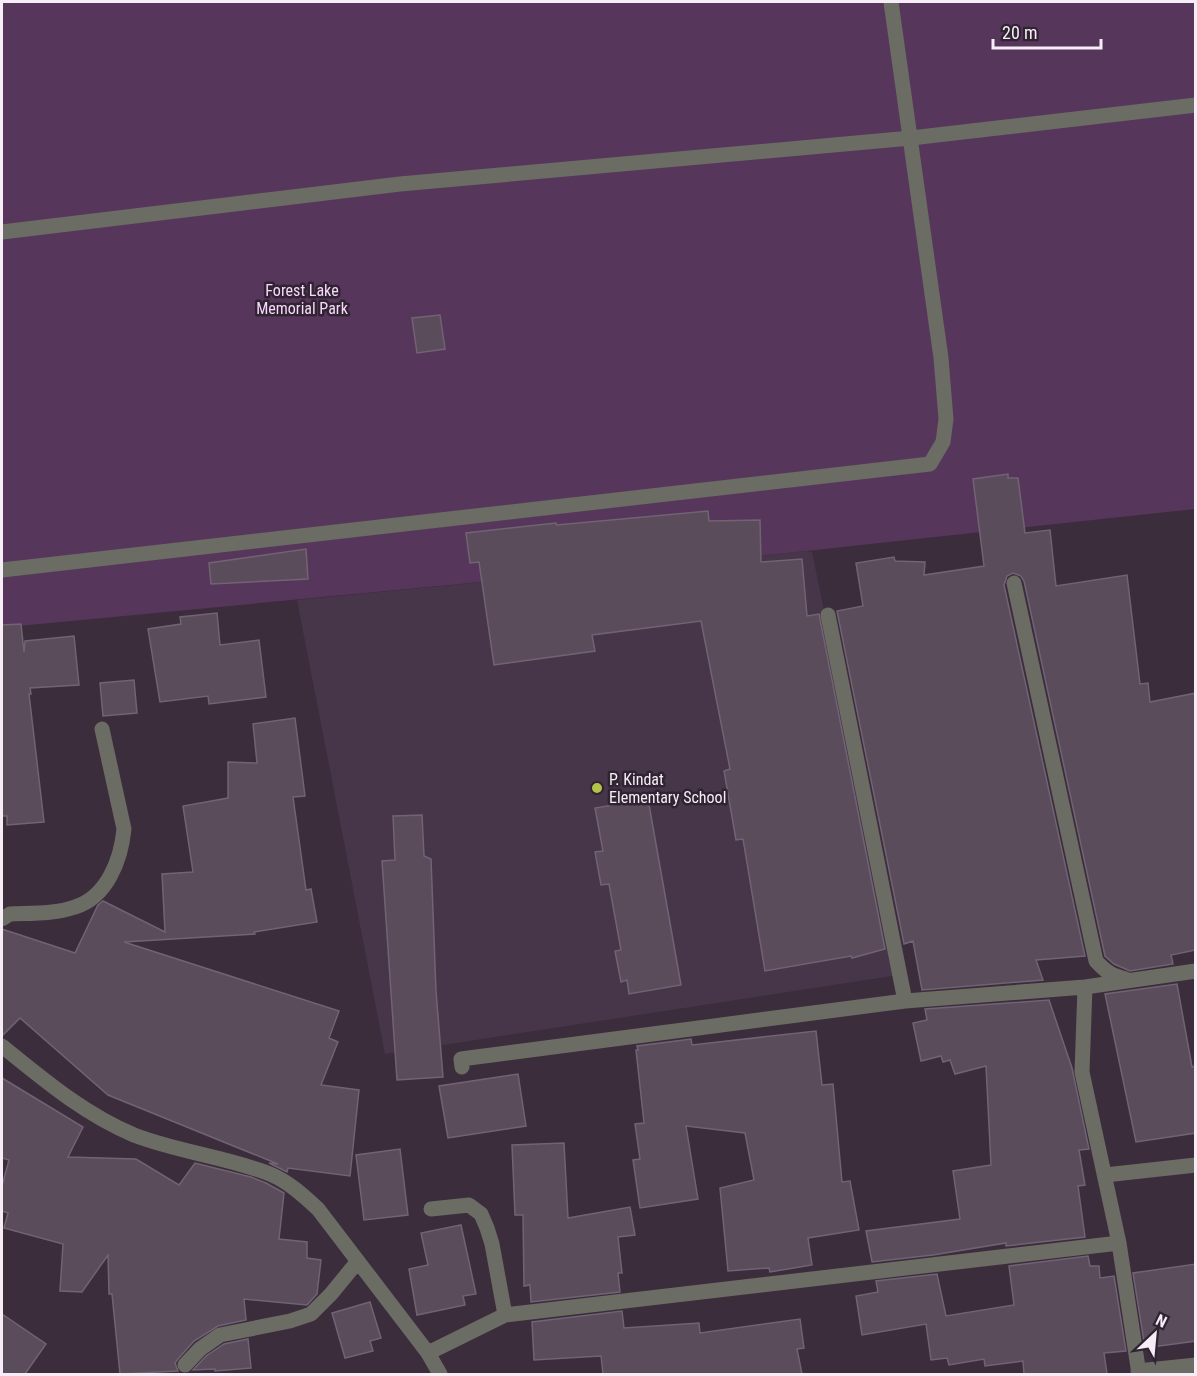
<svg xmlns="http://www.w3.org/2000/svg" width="1197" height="1376" viewBox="0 0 1197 1376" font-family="'Roboto Condensed',sans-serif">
	<rect width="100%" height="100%" fill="#3b2d3c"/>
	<path fill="#473549" d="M 806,551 L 812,552 L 899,975 L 385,1054 L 297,600 Z"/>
	<path fill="#57365c" d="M 2,2 L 1195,2 L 1195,509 L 806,551 L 8,627 L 2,630 Z"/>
	<path fill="#5b4c5c" stroke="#726374" stroke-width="1.5" d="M 440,315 L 445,349 L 417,353 L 412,318 Z
		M 1008,474 L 1008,478 L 1018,478 L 1025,533 L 1050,530 L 1056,586 L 1127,575 L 1140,684 L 1148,683 L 1150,702 L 1196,693 L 1196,950 L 1171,955 L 1173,964 L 1130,971 L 1114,964 L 1105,956 L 1024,581 L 1021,576 L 1013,573 L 1007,576 L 1004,585 L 1085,956 L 1036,960 L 1043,980 L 922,990 L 913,941 L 904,944 L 837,611 L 863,606 L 856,563 L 894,557 L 895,561 L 925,562 L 924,575 L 984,566 L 973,479 Z
		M 708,511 L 709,521 L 760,520 L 761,562 L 802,559 L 807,616 L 819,614 L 885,949 L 852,958 L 851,956 L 765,971 L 743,839 L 736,840 L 724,771 L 730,769 L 701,621 L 592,635 L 595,651 L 494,665 L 479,562 L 470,563 L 466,533 L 556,523 L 557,525 Z
		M 306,549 L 308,579 L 211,584 L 209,563 Z
		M 217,613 L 220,645 L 259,640 L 266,697 L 209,704 L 208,696 L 160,702 L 148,629 L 181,624 L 180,617 Z
		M 21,624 L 24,652 L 25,641 L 74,636 L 79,685 L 30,688 L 31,694 L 29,694 L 44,822 L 7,825 L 7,816 L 2,816 L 2,625 Z
		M 134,680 L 137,713 L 103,716 L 100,683 Z
		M 295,718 L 305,796 L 293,797 L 306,890 L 311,889 L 317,922 L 254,932 L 255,934 L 124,942 L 339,1011 L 329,1038 L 338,1042 L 321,1085 L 359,1090 L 350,1176 L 288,1168 L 287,1172 L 269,1163 L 278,1164 L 108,1095 L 20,1018 L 2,1036 L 2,929 L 75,953 L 98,905 L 103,901 L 165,932 L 162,874 L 193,872 L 183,806 L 228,798 L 228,762 L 257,763 L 253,724 Z
		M 648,799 L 681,985 L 629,994 L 627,980 L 621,982 L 615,951 L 621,950 L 609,884 L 601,885 L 595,852 L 603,851 L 595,808 Z
		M 422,815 L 424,856 L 431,859 L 436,991 L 443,1077 L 397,1080 L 382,861 L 395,860 L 393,816 Z
		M 1177,984 L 1192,1067 L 1196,1066 L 1196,1133 L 1136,1142 L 1105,994 Z
		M 1049,1000 L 1072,1068 L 1089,1149 L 1079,1150 L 1085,1185 L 1078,1186 L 1085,1237 L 1006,1246 L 1006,1243 L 933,1255 L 872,1262 L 866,1231 L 960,1219 L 953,1171 L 991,1165 L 986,1066 L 955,1074 L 950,1060 L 943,1062 L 941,1056 L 921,1061 L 913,1023 L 927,1020 L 925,1009 Z
		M 816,1031 L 822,1085 L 833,1084 L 842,1182 L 850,1181 L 859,1230 L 808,1238 L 812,1265 L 770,1272 L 769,1268 L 728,1271 L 720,1188 L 754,1180 L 745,1133 L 686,1126 L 698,1199 L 640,1208 L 633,1160 L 640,1159 L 635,1124 L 644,1123 L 636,1050 L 638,1050 L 637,1046 L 691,1039 L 692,1045 Z
		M 518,1074 L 526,1126 L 448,1138 L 439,1086 Z
		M 2,1078 L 83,1127 L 68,1157 L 136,1159 L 179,1185 L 195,1163 L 251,1177 L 266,1183 L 284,1193 L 279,1239 L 307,1242 L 307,1258 L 321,1260 L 317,1294 L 307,1305 L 244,1299 L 246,1320 L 218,1326 L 194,1341 L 178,1359 L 175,1363 L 178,1371 L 120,1374 L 112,1294 L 109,1294 L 108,1255 L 82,1292 L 60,1291 L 63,1244 L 4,1228 L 8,1213 L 2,1211 L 2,1186 L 9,1160 L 2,1158 Z
		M 564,1143 L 568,1218 L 630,1207 L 635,1235 L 618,1237 L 622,1273 L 618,1273 L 620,1292 L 531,1302 L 530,1285 L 524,1286 L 523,1215 L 515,1215 L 512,1145 Z
		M 400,1149 L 408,1215 L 364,1220 L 356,1155 Z
		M 461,1225 L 476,1294 L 463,1296 L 465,1305 L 417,1315 L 409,1269 L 428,1265 L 421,1233 Z
		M 1088,1256 L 1090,1266 L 1099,1266 L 1100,1278 L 1114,1276 L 1126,1351 L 1104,1353 L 1107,1374 L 1024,1374 L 1023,1361 L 985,1366 L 984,1359 L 949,1365 L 947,1358 L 931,1360 L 926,1324 L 862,1335 L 856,1296 L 878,1292 L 876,1281 L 937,1274 L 946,1316 L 1014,1305 L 1009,1266 Z
		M 1196,1264 L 1196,1341 L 1145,1348 L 1133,1273 Z
		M 370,1302 L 381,1338 L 370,1341 L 373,1351 L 345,1358 L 332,1313 Z
		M 622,1311 L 624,1328 L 699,1323 L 700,1333 L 800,1319 L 804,1348 L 797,1349 L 802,1374 L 603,1374 L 601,1356 L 534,1360 L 532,1322 Z
		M 2,1314 L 46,1344 L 25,1374 L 2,1374 Z
		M 248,1339 L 251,1368 L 215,1371 L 215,1369 L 193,1370 L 206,1356 L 224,1344 Z"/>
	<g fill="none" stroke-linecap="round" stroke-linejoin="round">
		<path stroke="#6b6c63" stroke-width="15" d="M 2,232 L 400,184 L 911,138 L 1196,105
			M 2,570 L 930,464 L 943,442 L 946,419 L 941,358 L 891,2"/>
		<path stroke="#6b6c63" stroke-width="15" d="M 1014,583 L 1096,961 C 1105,971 1112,976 1126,979
			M 828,615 L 905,1001
			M 2,919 L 10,914 C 31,913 55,914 75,907 C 107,897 121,860 124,829 L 102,729
			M 1085,987 L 1082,1072 L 1119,1243 L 1139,1374
			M 2,1046 C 44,1080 84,1114 134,1135 C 178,1152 227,1157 270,1174 C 289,1182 304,1196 318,1209 L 428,1353 L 440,1374
			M 462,1067 L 461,1059 L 905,1001 L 1085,987 L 1196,971
			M 1105,1175 L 1196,1165
			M 431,1209 L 469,1205 L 481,1214 L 487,1228 L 492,1244 L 505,1315
			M 428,1353 L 505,1315 L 1119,1243
			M 185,1365 L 200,1349 L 220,1335 L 290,1321 L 311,1314 L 331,1294 L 358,1261
			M 1138,1371 L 1196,1365"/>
	</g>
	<circle fill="#b4c24a" stroke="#302332" stroke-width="2" cx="597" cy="788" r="6"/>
	<g text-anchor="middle" stroke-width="5" stroke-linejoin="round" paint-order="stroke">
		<g font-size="16" fill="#f7d8fa" stroke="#302332">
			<text x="302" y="296">Forest Lake<tspan x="302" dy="18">Memorial Park</tspan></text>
		</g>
		<g font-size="16" fill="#f6edf7" stroke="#302332" text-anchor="start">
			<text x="609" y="785">P. Kindat<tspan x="609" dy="18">Elementary School</tspan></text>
		</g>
	</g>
	<rect width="1197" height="1376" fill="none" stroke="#f6edf7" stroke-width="6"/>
	<g transform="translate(1155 1334) rotate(26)" stroke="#302332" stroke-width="4.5" paint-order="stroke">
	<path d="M0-4.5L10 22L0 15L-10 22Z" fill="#f6edf7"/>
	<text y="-9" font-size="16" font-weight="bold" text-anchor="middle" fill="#f6edf7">N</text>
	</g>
	<path d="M993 39v9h108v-9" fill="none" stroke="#f6edf7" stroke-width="3"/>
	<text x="1002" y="39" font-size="18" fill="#f6edf7" stroke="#302332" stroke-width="4.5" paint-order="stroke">20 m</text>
</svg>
